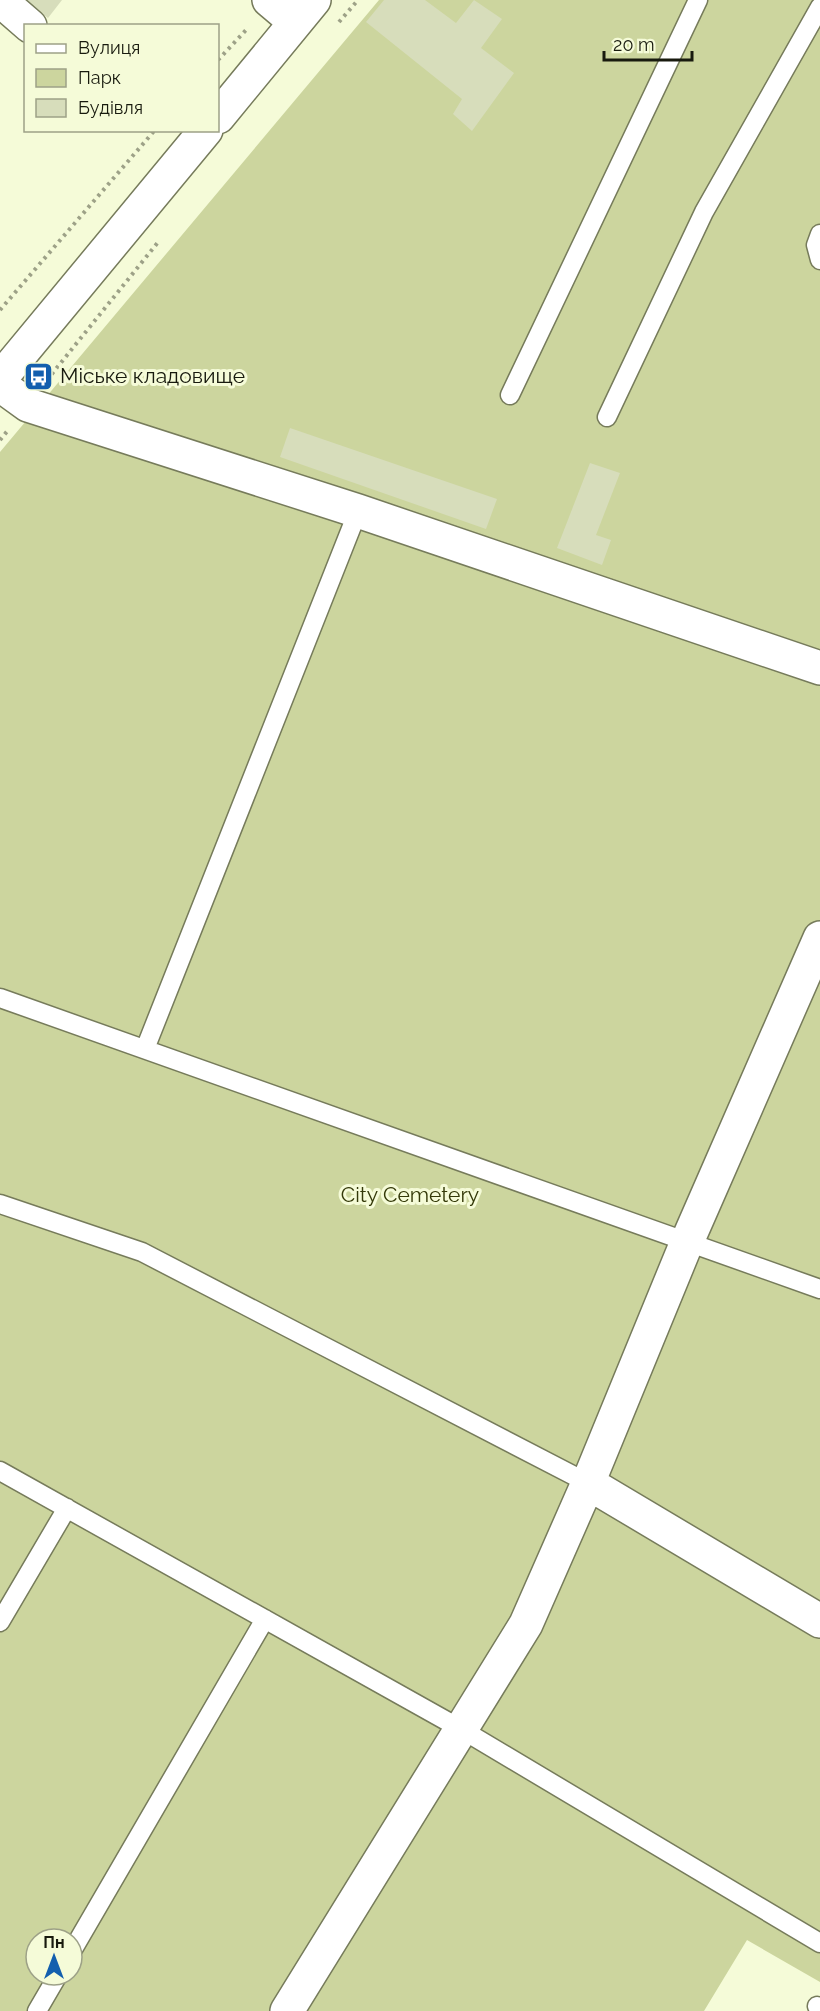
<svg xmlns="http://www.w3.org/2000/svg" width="820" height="2011" viewBox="0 0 820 2011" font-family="Raleway,sans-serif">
	<rect width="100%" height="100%" fill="#f5fbd8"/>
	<path fill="#ccd59e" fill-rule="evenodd" d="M 379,0 L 820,0 L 820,1982 L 747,1940 L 704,2011 L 0,2011 L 0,452 ZM 36,1939 L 72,1939 L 72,1975 L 36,1975 Z"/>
	<path fill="#d7ddbb" d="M 25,0 L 62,0 L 48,18 Z
		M 384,0 L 425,0 L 456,23 L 474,0 L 502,19 L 481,48 L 514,73 L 472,131 L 453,114 L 462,99 L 366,22 Z
		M 290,428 L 497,499 L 486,529 L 280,457 Z
		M 590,463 L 620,473 L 596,535 L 611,540 L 602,565 L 557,548 Z"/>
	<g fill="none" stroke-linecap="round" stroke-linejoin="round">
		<defs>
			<path id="lane" d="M 820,234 L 816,245 L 820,260
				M 510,395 L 698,0
				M 607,417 L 704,212 L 820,7
				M 0,998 L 820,1289
				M 145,1049 L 358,511
				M 0,1204 L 142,1252 L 588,1483
				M 0,1471 L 461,1729 L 820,1943
				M 0,1622 L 67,1508
				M 72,1951 L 265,1619
				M 817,2006 L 820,2008
				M 37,2011 L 58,1975"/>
			<path id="street" d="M 0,0 L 30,26
				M 269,0 L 295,22
				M 0,385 L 28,405 L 358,511 L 820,668
				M 588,1483 L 820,1621
				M 287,2011 L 526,1624 L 588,1483 L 687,1242 L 820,938"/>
			<path id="secondary" d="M 218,117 L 314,0
				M 0,379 L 206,130"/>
		</defs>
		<use href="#lane" stroke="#767b5b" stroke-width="21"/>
		<use href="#street" stroke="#767b5b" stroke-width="36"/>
		<use href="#secondary" stroke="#767b5b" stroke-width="36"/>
		<path stroke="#9da187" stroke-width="4" stroke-dasharray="3 4.5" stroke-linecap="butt" d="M 339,22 L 358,0
			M 218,60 L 246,30
			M 0,310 L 155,130
			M 47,380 L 159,241
			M 0,440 L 9,429"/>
		<use href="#lane" stroke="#fff" stroke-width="18"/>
		<use href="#street" stroke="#fff" stroke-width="33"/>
		<use href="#secondary" stroke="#fff" stroke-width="33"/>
	</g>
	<defs>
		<symbol id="bus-square" viewBox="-11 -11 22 22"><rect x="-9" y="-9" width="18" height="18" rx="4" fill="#135fae" stroke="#f5fbd8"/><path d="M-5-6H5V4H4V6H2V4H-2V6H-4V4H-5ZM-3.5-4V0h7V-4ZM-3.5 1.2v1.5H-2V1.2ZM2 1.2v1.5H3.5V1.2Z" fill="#fff"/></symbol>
	</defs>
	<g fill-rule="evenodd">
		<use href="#bus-square" x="22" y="360" width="33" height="33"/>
	</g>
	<g text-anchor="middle" stroke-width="6" stroke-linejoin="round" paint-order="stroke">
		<g font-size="21" fill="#181a0e" stroke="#f5fbd8" text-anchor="start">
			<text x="60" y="383">Міське кладовище</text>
		</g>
		<g font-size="21" fill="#343909" stroke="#f5fbd8">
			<text x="410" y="1202">City Cemetery</text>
		</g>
	</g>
	<rect x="24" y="24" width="195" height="108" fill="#f5fbd8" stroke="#9da187" stroke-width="1.5"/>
	<rect x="36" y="44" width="30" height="9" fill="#ffffff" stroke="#9da187" stroke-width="1.5"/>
	<text x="78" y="54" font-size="18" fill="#181a0e">Вулиця</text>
	<rect x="36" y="69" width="30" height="18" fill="#ccd59e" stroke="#9da187" stroke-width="1.5"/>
	<text x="78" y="84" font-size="18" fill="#181a0e">Парк</text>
	<rect x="36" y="99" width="30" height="18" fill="#d7ddbb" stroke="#9da187" stroke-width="1.5"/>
	<text x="78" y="114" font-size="18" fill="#181a0e">Будівля</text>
	<g transform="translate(54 1957)"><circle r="28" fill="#f5fbd8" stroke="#9da187" stroke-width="1.5"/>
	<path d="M0-4.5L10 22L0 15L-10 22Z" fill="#135fae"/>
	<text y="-9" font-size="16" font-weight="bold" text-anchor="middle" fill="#181a0e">Пн</text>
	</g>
	<path d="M604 51v9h88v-9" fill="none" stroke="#181a0e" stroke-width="3"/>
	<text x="613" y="51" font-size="18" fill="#181a0e" stroke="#f5fbd8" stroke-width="4.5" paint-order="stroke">20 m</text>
</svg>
